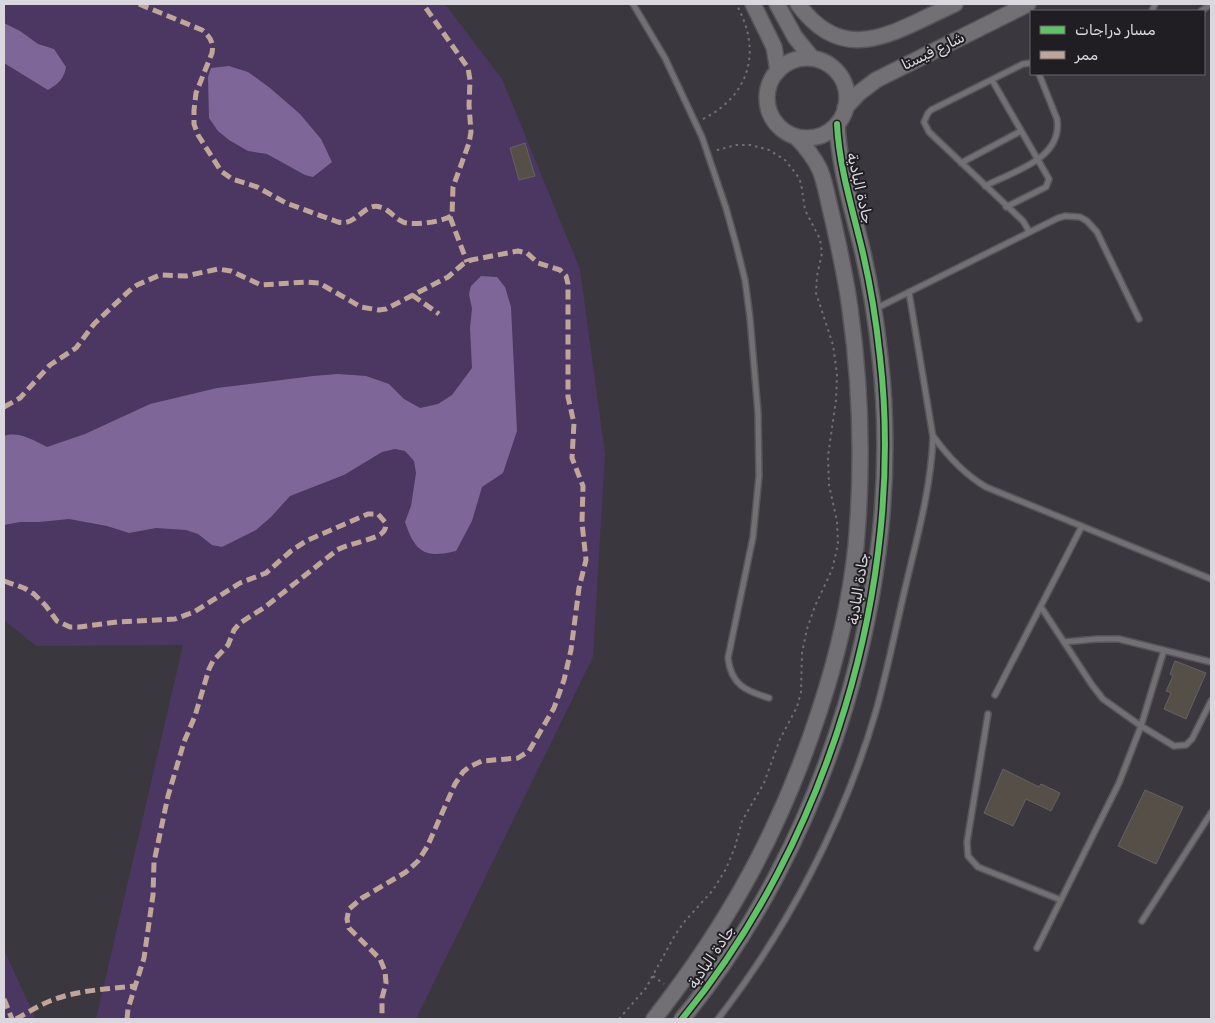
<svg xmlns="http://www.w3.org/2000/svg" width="1215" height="1023" viewBox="0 0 1215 1023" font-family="Rubik,'Noto Sans Arabic',sans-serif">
	<rect width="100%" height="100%" fill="#3a373e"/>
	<path fill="#4b3761" d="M 4,4 L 445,4 L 502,79 L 580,269 L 605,454 L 593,657 L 416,1019 L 96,1019 L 183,645 L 36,646 L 4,620 Z
		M 4,950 L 36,1019 L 4,1019 Z"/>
	<path fill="#7e6798" d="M 4,23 L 20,31 L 38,44 L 54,49 L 66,67 C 64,79 58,84 48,90 L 4,63 Z
		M 229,66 L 248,72 L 270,88 L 300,114 L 321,139 L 332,162 L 313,177 L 305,175 L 267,154 L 248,151 L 229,140 L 218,131 L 209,118 L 208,77 L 211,68 Z
		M 481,276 L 497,277 L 505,287 L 511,307 L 517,431 L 503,473 L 482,487 L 472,521 L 456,551 C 425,559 415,552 405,522 L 411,506 L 416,473 L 414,461 L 405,451 L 395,449 L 382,452 L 344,475 L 290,496 L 271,517 L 256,530 L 222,547 L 212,545 L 198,534 L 186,530 L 156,528 L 129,533 L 107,526 L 69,519 L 39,522 L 20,522 L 4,525 L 4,436 C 19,431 33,440 47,447 L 85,434 L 150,404 L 217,388 L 313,376 L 338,374 L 366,376 L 389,384 L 404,399 L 420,408 L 438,404 L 452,395 L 472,368 L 470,328 L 472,309 L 469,294 L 471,286 Z"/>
	<path fill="#564f48" stroke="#656263" d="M 525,143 L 535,176 L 519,180 L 510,148 Z
		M 1175,661 L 1206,673 L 1186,719 L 1164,709 L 1171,693 L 1166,691 L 1173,676 L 1170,674 Z
		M 1003,769 L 1039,787 L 1041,784 L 1060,793 L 1051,811 L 1026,799 L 1013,826 L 984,813 Z
		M 1145,790 L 1183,807 L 1156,864 L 1118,846 Z"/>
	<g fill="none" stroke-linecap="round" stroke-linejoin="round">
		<defs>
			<path id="lane" d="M 633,4 L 665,58 L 702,137 L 726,208 L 736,244 L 745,280 L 750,318 L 758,413 L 759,476 L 753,537 L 728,658 C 731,685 746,691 769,698
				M 1152,11 L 1155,4
				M 1201,11 L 1211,4
				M 992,80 L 1049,179 L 1046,187 L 1006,207
				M 961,163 L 1021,131
				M 985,186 C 1014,171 1063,159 1057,119 L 1039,74
				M 1029,231 L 1023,221 L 929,132 L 924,122 L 928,113 L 931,110 L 1023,64 L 1031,63
				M 875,309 L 1058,218 L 1065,216 L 1080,217 L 1087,221 L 1097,232 L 1139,319
				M 934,437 C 949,458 964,474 986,487 L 1211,579
				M 1041,607 L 1092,685 L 1103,699 L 1141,726 L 1174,746 L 1186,745 L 1192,739 L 1211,701
				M 1064,642 L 1097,639 L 1119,639 L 1211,662
				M 995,695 L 1082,526
				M 988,714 L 967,842 L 968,856 L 978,867 L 1061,900
				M 1142,921 L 1211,813
				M 1037,948 L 1119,783 L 1141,726 L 1164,650
				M 718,1019 C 788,928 844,821 876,711 C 887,672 895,632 904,593 C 916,541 931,490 933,437 L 909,292"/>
			<path id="secondary" d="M 753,4 L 774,47 L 778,71
				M 777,4 L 795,37 L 812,58
				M 798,4 C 846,70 898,29 955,4
				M767 98a40 40 0 1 1 80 0a40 40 0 1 1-80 0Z
				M 845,108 L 859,93 L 876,80 L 1028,4
				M 654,1019 C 729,923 781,829 819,712 C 837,658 850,602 856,546 C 863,467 861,387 850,309 C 846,278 839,247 832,216 C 828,201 826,185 820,170 C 814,157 805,146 795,136
				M 682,1019 C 827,843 906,584 880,357 C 876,319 870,282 861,245 C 851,204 839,165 837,124"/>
		</defs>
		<use href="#lane" stroke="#57545a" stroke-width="8"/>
		<use href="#secondary" stroke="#57545a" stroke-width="18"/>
		<path stroke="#726f74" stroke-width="2" stroke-dasharray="2.5 4" stroke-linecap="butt" d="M 703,119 C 751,95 762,49 736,4
			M 653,976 L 664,984
			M 619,1019 L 646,988 L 675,935 L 685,921 L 713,890 L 726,869 L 735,847 L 742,821 L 764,783 L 780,739 L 797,707 L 801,692 L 802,653 L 807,629 L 815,606 L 832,570 L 838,544 L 837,521 L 829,485 L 828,456 L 836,400 L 837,374 L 833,345 L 816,293 L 817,276 L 822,253 L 820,239 L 805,210 L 801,183 L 797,175 L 785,160 L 769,150 L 751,145 L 736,145 L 714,151"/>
		<use href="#lane" stroke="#727075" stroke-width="5"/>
		<use href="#secondary" stroke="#727075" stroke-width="15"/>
		<path stroke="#c0a59a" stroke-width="5" stroke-dasharray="10 5" stroke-linecap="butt" d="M 139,4 L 202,30 C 210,36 214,43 212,53 L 196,93 L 194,110 L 194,124 L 198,135 L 221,171 L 232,179 L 257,187 L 286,203 L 338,222 C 356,227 364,202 380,207 C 389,209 394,218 403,222 C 411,226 445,222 452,215 L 453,187 L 469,143 L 471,132 L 469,105 L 470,80 L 468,68 L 423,4
			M 450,217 L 467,262
			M 412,295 L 439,314
			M 4,407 L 20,398 L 50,365 L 76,348 L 94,324 L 129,291 L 137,285 L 160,275 L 186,276 L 218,269 L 231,271 L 261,285 L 307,282 L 319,283 L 361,307 L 379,310 L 386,309 L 448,277 L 463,264 L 471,260 L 518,251 L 527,253 L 538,263 L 560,270 L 566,276 L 568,284 L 568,397 L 574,423 L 572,458 L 583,486 L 582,523 L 586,560 L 579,588 L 571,650 L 564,680 L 554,708 L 529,751 L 518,758 L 482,761 L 469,767 L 463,772 L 455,784 L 427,847 L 418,861 L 406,872 L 362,898 L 349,909 L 347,919 L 349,928 L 380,959 L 385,971 L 386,983 L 382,998 L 382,1019
			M 4,581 L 24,588 L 34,594 L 46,606 L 57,621 L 70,627 L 79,627 L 117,622 L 175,619 L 194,612 L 240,583 L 266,573 L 291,551 L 306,541 L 368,514 L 378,514 L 385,522 C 386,526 386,530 382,533 C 377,539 347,544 337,550 L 265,607 L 240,623 L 234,630 L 228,645 L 213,661 L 209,669 L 195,716 L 184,742 L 168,796 L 154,862 L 153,895 L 144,958 L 128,1009 L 127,1019
			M 4,999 L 12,1019
			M 16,1019 C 27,1013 38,1006 50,1001 C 77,990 107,989 136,986"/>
		<defs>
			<path id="cycleway" d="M 682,1019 C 827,843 906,584 880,357 C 876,319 870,282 861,245 C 851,204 839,165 837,124"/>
		</defs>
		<use href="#cycleway" stroke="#201d23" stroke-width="9"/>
		<use href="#cycleway" stroke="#61c268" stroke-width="6"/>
	</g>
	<g text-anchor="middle" stroke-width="4" stroke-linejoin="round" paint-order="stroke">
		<g font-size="15" fill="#dbd7df" stroke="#201d23">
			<text transform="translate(933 51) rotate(-26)" y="5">شارع فيستا</text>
			<text transform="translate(860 188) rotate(77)" y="5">جادة البادية</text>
			<text transform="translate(858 589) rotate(-81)" y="5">جادة البادية</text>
			<text transform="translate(711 957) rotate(-56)" y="5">جادة البادية</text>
		</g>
	</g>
	<rect width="1215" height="1023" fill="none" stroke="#dbd7df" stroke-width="10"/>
	<rect x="1030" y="10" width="175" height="65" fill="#201d23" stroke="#6b676e"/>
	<rect x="1040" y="26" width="25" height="8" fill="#61c268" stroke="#6b676e"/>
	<text x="1075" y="35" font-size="15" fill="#dbd7df">مسار دراجات</text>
	<rect x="1040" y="51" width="25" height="8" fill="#c0a59a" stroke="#6b676e"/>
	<text x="1075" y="60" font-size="15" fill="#dbd7df">ممر</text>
</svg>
